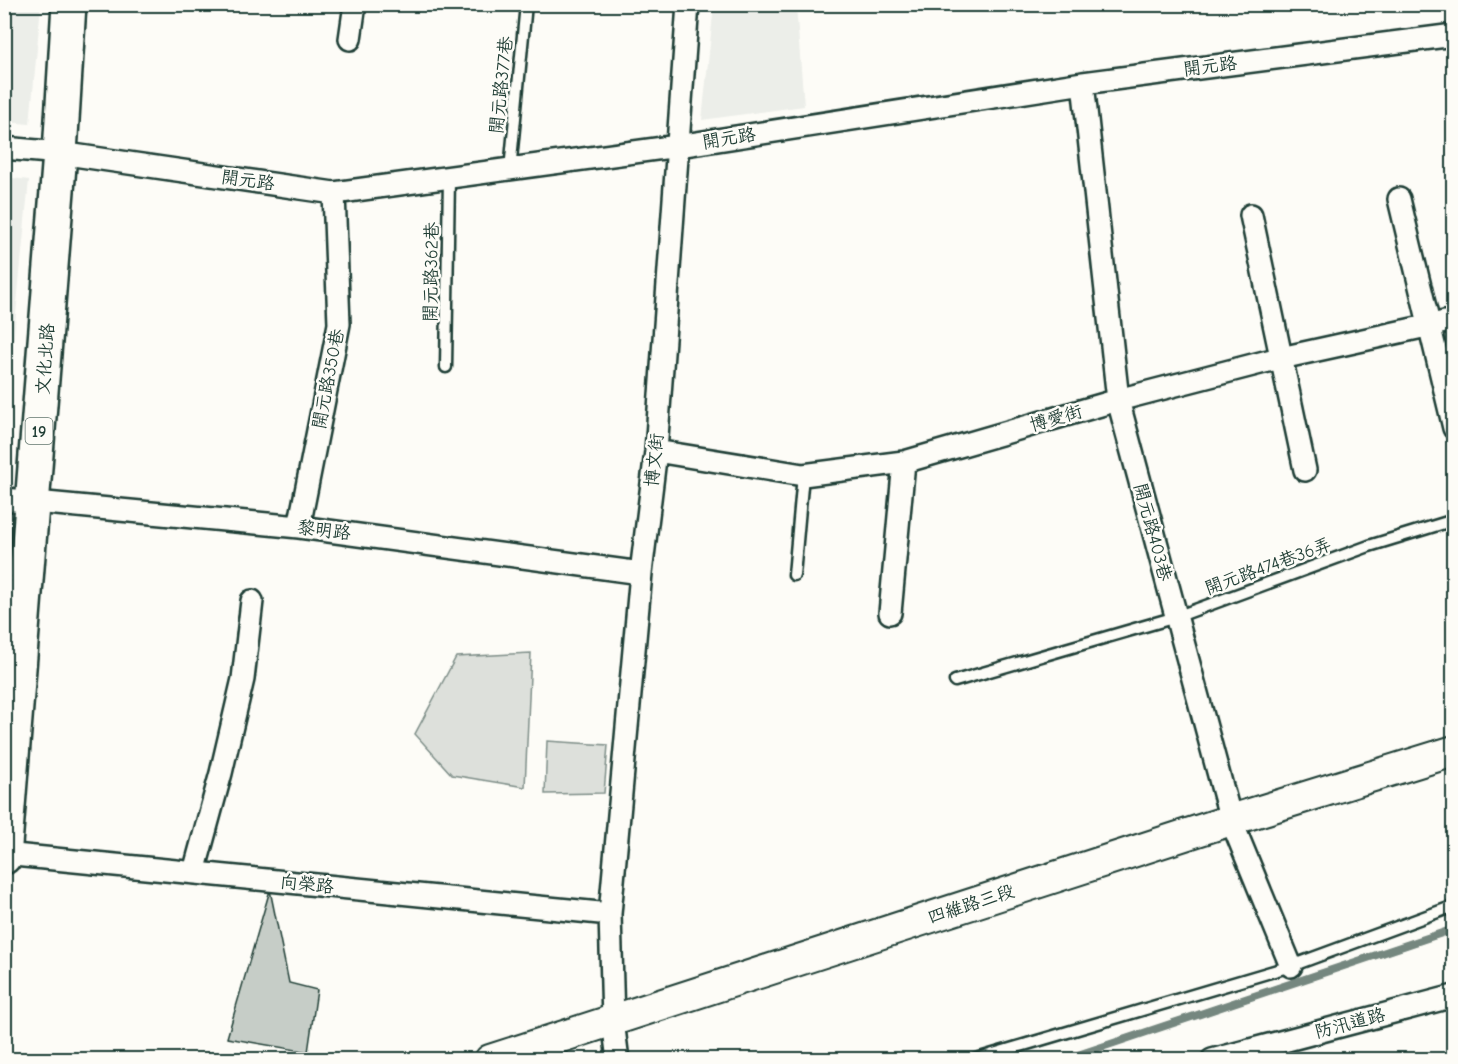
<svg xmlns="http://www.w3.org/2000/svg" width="1458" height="1064" viewBox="0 0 1458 1064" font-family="'Comic Neue','LXGW WenKai TC',sans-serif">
	<rect width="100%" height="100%" fill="#fdfcf7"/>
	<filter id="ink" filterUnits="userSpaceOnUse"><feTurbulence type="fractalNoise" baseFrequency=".0167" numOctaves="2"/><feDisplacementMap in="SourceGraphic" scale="12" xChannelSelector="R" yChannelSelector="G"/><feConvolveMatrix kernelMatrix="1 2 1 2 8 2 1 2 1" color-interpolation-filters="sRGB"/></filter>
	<g filter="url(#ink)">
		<path fill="#eceee9" d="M 4,5 L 41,5 L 30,124 L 5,122 Z
			M 714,5 L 796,5 L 804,106 L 702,120 Z
			M 5,177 L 29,180 L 5,427 L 4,177 Z"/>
		<path fill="#dde0db" stroke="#7e8e88" stroke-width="1.5" d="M 531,653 L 525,787 L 452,775 L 415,734 L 456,657 Z
			M 547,741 L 608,745 L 604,793 L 545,794 Z"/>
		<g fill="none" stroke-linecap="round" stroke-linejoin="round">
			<path stroke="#75877f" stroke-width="8" d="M 1063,1060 L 1454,929"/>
		</g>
		<path fill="#c6cdc7" stroke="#1f3d34" stroke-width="1.5" d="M 270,890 L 289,983 L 317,990 L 308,1052 L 227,1038 Z"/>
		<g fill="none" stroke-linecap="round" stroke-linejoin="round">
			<defs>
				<path id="lane" d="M 510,170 L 526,4
					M 446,367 L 449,178
					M 794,575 L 803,475
					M 955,681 L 1176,617 L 1369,546 L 1454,520
					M 973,1060 L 1291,966 L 1454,906"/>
				<path id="street" d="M 350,39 L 355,4
					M 1083,83 L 1118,400 L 1231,820 L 1291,966
					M 4,148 L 60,153 L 334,193 L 678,146 L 1083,83 L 1454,35
					M 1399,199 L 1454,428
					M 1251,215 L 1305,470
					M 656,451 L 803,475 L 904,462 L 1118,400 L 1272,360 L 1454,320
					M 4,499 L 299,527 L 641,573
					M 299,527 L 339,324 L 334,193
					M 890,613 L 904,462
					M 4,854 L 610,914
					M 194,872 L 221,773 L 243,679 L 252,601
					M 618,1060 L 613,1021 L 610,914 L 641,573 L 656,451 L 688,4
					M 1212,1060 L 1454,996"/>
				<path id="secondary" d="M 490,1060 L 1231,820 L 1454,751"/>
				<path id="primary" d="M 4,857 L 60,153 L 69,4"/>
			</defs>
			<use href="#lane" stroke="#1f3d34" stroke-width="15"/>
			<use href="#street" stroke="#1f3d34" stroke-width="26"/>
			<use href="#secondary" stroke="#1f3d34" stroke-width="34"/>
			<use href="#primary" stroke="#1f3d34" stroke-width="38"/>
			<use href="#lane" stroke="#fdfcf7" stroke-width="10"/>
			<use href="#street" stroke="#fdfcf7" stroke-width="21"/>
			<use href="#secondary" stroke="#fdfcf7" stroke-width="30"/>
			<use href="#primary" stroke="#fdfcf7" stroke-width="33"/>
		</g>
	</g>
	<g text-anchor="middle" stroke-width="5" stroke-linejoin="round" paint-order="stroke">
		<rect fill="#fdfcf7" stroke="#62766e" stroke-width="1.5" x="25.5" y="418" width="27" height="26" rx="4.5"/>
		<g font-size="16" font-weight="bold" fill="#1f3d34">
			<text x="39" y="437">19</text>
		</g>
		<g font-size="18" fill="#1f3d34" stroke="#fdfcf7">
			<text transform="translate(1210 66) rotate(-7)" y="6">開元路</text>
			<text transform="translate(501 85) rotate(-84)" y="6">開元路377巷</text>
			<text transform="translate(729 138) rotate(-9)" y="6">開元路</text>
			<text transform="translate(248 180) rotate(8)" y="6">開元路</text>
			<text transform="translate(431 272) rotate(-89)" y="6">開元路362巷</text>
			<text transform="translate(45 359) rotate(-86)" y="6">文化北路</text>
			<text transform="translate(328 379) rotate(-79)" y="6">開元路350巷</text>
			<text transform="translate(1056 418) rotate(-16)" y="6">博愛街</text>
			<text transform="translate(654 460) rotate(-84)" y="6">博文街</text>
			<text transform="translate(324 530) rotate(7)" y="6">黎明路</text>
			<text transform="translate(1153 532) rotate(75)" y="6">開元路403巷</text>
			<text transform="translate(1268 566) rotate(-20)" y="6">開元路474巷36弄</text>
			<text transform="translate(307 884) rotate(6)" y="6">向榮路</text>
			<text transform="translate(971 904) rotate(-18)" y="6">四維路三段</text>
			<text transform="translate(1350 1023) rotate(-15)" y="6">防汛道路</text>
		</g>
	</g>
	<rect width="1458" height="1064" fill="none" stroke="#fdfcf7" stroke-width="24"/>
	<rect x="12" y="12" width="1434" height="1040" fill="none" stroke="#1f3d34" stroke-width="2" filter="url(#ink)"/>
</svg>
